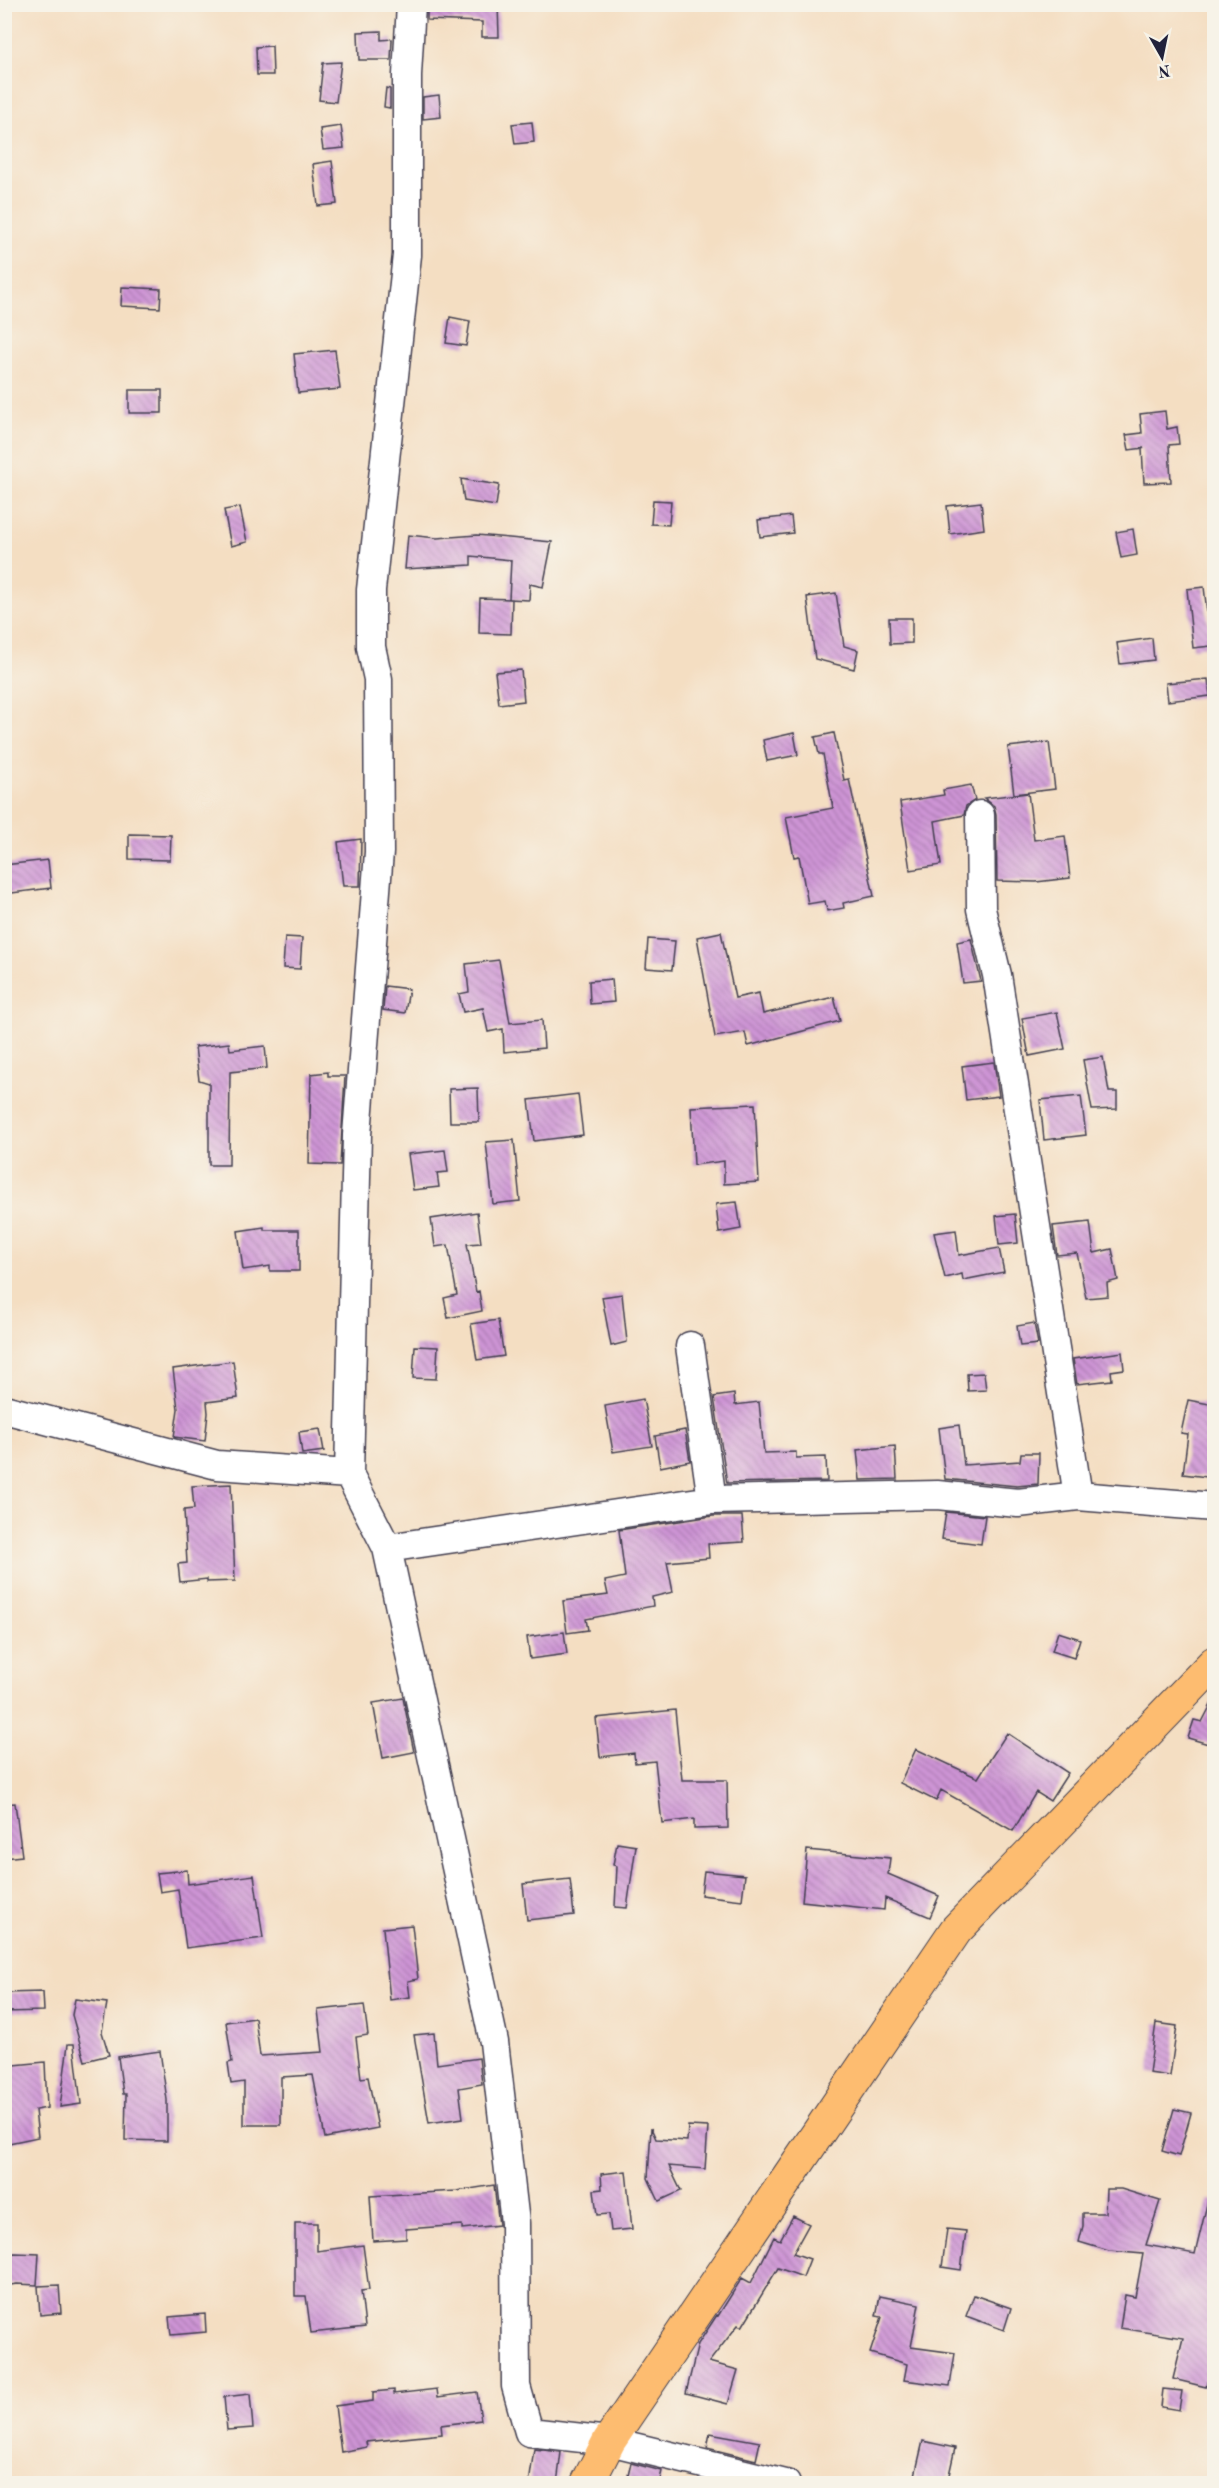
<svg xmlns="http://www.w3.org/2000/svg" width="1219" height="2488" viewBox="0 0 1219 2488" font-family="'Old Standard TT',serif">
	<defs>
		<pattern id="building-back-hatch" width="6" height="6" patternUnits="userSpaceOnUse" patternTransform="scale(1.5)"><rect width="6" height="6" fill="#ce94d5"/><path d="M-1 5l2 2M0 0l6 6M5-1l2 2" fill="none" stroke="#a778ae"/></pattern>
	</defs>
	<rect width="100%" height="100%" fill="#f7f3e8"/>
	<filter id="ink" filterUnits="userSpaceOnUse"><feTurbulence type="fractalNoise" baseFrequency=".0167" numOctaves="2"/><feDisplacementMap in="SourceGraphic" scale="12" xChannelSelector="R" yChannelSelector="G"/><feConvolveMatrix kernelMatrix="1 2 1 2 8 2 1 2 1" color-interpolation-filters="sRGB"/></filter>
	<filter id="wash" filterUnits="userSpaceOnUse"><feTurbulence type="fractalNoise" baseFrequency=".008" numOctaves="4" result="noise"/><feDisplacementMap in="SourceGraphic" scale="24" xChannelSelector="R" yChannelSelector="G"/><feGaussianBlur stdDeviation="1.35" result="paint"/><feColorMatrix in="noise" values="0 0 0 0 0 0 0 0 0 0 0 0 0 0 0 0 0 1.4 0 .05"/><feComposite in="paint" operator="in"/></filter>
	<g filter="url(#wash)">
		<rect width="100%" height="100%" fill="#f4dec2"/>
		<g id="blocks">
			<path fill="url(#building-back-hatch)" d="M 427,4 L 498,4 L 499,37 L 482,37 L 482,22 L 427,20 Z
				M 381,31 L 381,40 L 392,39 L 391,60 L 359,60 L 358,32 Z
				M 272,46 L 273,75 L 257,75 L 256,47 Z
				M 341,62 L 336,102 L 319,100 L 323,63 Z
				M 386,88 L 390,89 L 390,108 L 384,107 Z
				M 439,95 L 441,117 L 423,119 L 423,97 Z
				M 532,122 L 534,142 L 515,144 L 512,124 Z
				M 341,126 L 344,148 L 323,150 L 320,129 Z
				M 332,161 L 337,204 L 318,206 L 313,164 Z
				M 122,287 L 161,289 L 160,308 L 121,306 Z
				M 450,317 L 470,321 L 466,346 L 446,343 Z
				M 335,350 L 340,389 L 298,393 L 294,354 Z
				M 129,390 L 162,390 L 162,413 L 129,413 Z
				M 1165,411 L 1167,429 L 1177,427 L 1179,444 L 1169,445 L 1171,482 L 1144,483 L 1142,449 L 1144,448 L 1129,450 L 1126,435 L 1142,433 L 1140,414 Z
				M 461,479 L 499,485 L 496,506 L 464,501 Z
				M 653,500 L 671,501 L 669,525 L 651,524 Z
				M 981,502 L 984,529 L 950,534 L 947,506 Z
				M 240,507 L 247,542 L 231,546 L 224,510 Z
				M 791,516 L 793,533 L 760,537 L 758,520 Z
				M 1133,529 L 1137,555 L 1121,558 L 1116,532 Z
				M 408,535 L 437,538 L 477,535 L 552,542 L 543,587 L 530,584 L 529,600 L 509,599 L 511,560 L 471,556 L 471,565 L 405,569 Z
				M 1204,587 L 1211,646 L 1193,648 L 1187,589 Z
				M 836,593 L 844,646 L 858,650 L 854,669 L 815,659 L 807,597 Z
				M 480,598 L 512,599 L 511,634 L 479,633 Z
				M 889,618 L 912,618 L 912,643 L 890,644 Z
				M 1152,638 L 1154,660 L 1120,664 L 1117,643 Z
				M 521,670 L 524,701 L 499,704 L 495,672 Z
				M 1208,679 L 1210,696 L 1168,701 L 1166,683 Z
				M 794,733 L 798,755 L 767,761 L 763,740 Z
				M 834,733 L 844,780 L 849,779 L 874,896 L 843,903 L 844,908 L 827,911 L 825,901 L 808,904 L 799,856 L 794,857 L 786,817 L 833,808 L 823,754 L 819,754 L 815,737 Z
				M 1049,742 L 1055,789 L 1014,794 L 1008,747 Z
				M 971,785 L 975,800 L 966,806 L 964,815 L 935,821 L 941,865 L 910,870 L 900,802 L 944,795 L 943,790 Z
				M 1028,793 L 1034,840 L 1065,836 L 1070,878 L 1036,882 L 997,881 L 996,814 L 994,806 L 984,798 Z
				M 129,834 L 171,835 L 170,860 L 129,859 Z
				M 361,839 L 360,886 L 343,886 L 338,842 Z
				M 48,860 L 51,888 L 4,894 L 4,865 Z
				M 721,932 L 735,998 L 759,993 L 763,1014 L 834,997 L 840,1021 L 748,1046 L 745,1032 L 715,1037 L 697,937 Z
				M 285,937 L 302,938 L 300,969 L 283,968 Z
				M 648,939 L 675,941 L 672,970 L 646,968 Z
				M 971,939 L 981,981 L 963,983 L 957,942 Z
				M 499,960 L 510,1023 L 542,1020 L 544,1048 L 504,1052 L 503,1029 L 488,1032 L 483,1008 L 463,1012 L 459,994 L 469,992 L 466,964 Z
				M 612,979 L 614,1002 L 590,1004 L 589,981 Z
				M 385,986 L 409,989 L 405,1013 L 383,1010 Z
				M 1057,1012 L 1065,1049 L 1029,1056 L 1022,1018 Z
				M 229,1043 L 230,1050 L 265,1046 L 267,1068 L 230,1072 L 229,1165 L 209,1165 L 209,1083 L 199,1080 L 195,1047 Z
				M 1103,1057 L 1109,1092 L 1117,1092 L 1117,1109 L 1092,1110 L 1083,1060 Z
				M 994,1062 L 999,1096 L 966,1100 L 962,1066 Z
				M 328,1072 L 328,1076 L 345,1076 L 340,1165 L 309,1164 L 311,1074 Z
				M 478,1088 L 479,1122 L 450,1122 L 449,1089 Z
				M 578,1094 L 583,1135 L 534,1141 L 529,1100 Z
				M 1081,1096 L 1086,1135 L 1044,1140 L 1040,1100 Z
				M 755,1104 L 759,1182 L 724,1184 L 724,1161 L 694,1165 L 691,1107 Z
				M 514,1140 L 520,1201 L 493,1204 L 486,1142 Z
				M 445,1150 L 448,1172 L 437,1173 L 439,1187 L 413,1190 L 408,1154 Z
				M 737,1202 L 741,1229 L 719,1233 L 716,1204 Z
				M 477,1212 L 481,1243 L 467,1244 L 476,1292 L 479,1291 L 482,1311 L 448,1318 L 444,1298 L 457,1295 L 448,1245 L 435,1247 L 431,1219 Z
				M 1015,1214 L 1018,1243 L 999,1245 L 996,1216 Z
				M 1090,1222 L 1094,1253 L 1112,1249 L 1118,1280 L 1107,1283 L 1108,1296 L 1086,1298 L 1077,1253 L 1057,1255 L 1053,1226 Z
				M 264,1227 L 264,1230 L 299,1230 L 299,1271 L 270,1271 L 270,1266 L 243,1270 L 238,1231 Z
				M 956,1230 L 959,1255 L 999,1248 L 1004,1272 L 963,1280 L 962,1274 L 945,1278 L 934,1233 Z
				M 622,1294 L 627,1342 L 611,1346 L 602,1297 Z
				M 498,1320 L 504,1356 L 477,1360 L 471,1324 Z
				M 1034,1323 L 1038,1344 L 1020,1346 L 1017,1326 Z
				M 415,1346 L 438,1347 L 436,1379 L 413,1378 Z
				M 1122,1352 L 1124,1369 L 1111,1371 L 1112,1380 L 1077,1384 L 1073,1359 Z
				M 233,1361 L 238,1398 L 207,1402 L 208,1413 L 205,1441 L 174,1437 L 178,1409 L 173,1369 Z
				M 984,1373 L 986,1390 L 968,1391 L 967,1374 Z
				M 734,1394 L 735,1405 L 759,1402 L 764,1453 L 796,1452 L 796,1458 L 826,1457 L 827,1481 L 727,1483 L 714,1397 Z
				M 643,1399 L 652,1446 L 613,1452 L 605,1406 Z
				M 1188,1400 L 1215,1405 L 1215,1478 L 1183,1474 L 1188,1434 L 1181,1433 Z
				M 959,1425 L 964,1465 L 1020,1461 L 1021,1453 L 1039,1453 L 1038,1484 L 1017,1486 L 945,1479 L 939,1428 Z
				M 320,1429 L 324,1451 L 302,1454 L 299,1432 Z
				M 685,1430 L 690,1461 L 660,1467 L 655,1436 Z
				M 895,1446 L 897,1479 L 860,1480 L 857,1450 Z
				M 231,1484 L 235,1581 L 207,1582 L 207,1579 L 180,1582 L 178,1564 L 187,1563 L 184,1510 L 194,1509 L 192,1486 Z
				M 946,1512 L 985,1516 L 981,1544 L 942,1539 Z
				M 713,1516 L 742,1516 L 744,1542 L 708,1544 L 709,1558 L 667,1562 L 673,1592 L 652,1597 L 653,1606 L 586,1619 L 588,1630 L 567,1633 L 563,1601 L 608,1595 L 605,1581 L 625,1577 L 619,1530 Z
				M 564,1632 L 567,1654 L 530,1659 L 527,1637 Z
				M 1058,1632 L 1080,1639 L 1074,1658 L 1052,1651 Z
				M 1215,1697 L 1215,1746 L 1188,1738 L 1194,1720 L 1202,1722 Z
				M 403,1698 L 414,1752 L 383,1758 L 373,1703 Z
				M 675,1710 L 682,1780 L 727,1780 L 728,1828 L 694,1829 L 694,1819 L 662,1823 L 655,1761 L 635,1763 L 634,1753 L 600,1757 L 596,1718 Z
				M 1007,1733 L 1068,1773 L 1050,1801 L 1036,1792 L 1013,1831 L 941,1790 L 936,1801 L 900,1783 L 916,1749 L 978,1778 Z
				M 15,1803 L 22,1856 L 4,1858 L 4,1804 Z
				M 617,1843 L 636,1846 L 627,1908 L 615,1907 L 617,1866 L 613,1865 Z
				M 807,1850 L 890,1858 L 888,1874 L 939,1896 L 930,1917 L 885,1898 L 884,1910 L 802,1901 Z
				M 187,1870 L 188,1884 L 254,1875 L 263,1938 L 186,1948 L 178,1889 L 160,1892 L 157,1873 Z
				M 704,1871 L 745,1875 L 742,1900 L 701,1895 Z
				M 570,1879 L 574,1915 L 527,1920 L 523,1884 Z
				M 412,1925 L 418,1979 L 408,1981 L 410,1997 L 390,2000 L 383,1928 Z
				M 43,1992 L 44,2011 L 4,2012 L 4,1993 Z
				M 75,1999 L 107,2003 L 102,2032 L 109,2055 L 85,2061 L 72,2015 Z
				M 364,2005 L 368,2035 L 356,2037 L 361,2078 L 368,2077 L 378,2128 L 325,2138 L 313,2075 L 281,2077 L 281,2125 L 244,2125 L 244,2082 L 231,2084 L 228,2063 L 232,2062 L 226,2022 L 255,2018 L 260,2056 L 323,2052 L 318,2010 Z
				M 1156,2023 L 1177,2026 L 1170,2076 L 1149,2073 Z
				M 434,2033 L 437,2064 L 479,2058 L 482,2084 L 459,2088 L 463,2118 L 429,2123 L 414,2035 Z
				M 68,2044 L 74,2044 L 81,2104 L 60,2107 Z
				M 160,2051 L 167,2100 L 167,2141 L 125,2140 L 126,2094 L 123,2094 L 118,2057 Z
				M 45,2062 L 47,2108 L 35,2110 L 38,2137 L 4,2144 L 4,2066 Z
				M 1174,2109 L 1191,2113 L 1179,2156 L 1162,2151 Z
				M 688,2126 L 708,2127 L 705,2169 L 669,2166 L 681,2191 L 659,2201 L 648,2178 L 651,2128 L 656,2139 L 687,2141 Z
				M 626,2171 L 632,2229 L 611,2231 L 609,2214 L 597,2215 L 594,2190 L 602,2189 L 601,2174 Z
				M 494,2185 L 499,2225 L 462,2229 L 462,2225 L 406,2229 L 406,2239 L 373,2241 L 370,2196 L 457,2191 Z
				M 1106,2189 L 1121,2189 L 1160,2201 L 1146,2245 L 1195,2254 L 1208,2200 L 1215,2201 L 1215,2352 L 1206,2387 L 1173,2379 L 1183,2338 L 1120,2328 L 1125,2295 L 1135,2297 L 1143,2254 L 1109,2251 L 1079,2242 L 1083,2226 L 1083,2213 L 1105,2213 Z
				M 793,2216 L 809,2224 L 793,2253 L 810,2259 L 803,2277 L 778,2268 L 742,2327 L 738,2325 L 709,2362 L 738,2370 L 728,2404 L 686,2393 L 698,2344 L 717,2315 L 718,2316 L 742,2278 L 751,2283 L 774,2237 L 780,2240 Z
				M 295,2223 L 317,2223 L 317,2251 L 363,2245 L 369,2290 L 361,2291 L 365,2327 L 311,2333 L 306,2296 L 295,2296 Z
				M 947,2229 L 966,2231 L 961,2270 L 942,2267 Z
				M 15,2253 L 39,2254 L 37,2285 L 17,2284 L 4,2286 L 4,2255 Z
				M 59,2285 L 61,2313 L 40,2315 L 38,2286 Z
				M 974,2295 L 1011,2308 L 1004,2330 L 966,2316 Z
				M 880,2296 L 919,2304 L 911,2347 L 955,2353 L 950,2386 L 904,2380 L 907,2364 L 870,2353 L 882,2317 L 876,2316 Z
				M 205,2314 L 206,2332 L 171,2335 L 169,2317 Z
				M 437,2389 L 438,2397 L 477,2392 L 481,2420 L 441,2425 L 442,2434 L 366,2442 L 367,2447 L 341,2452 L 335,2406 L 373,2401 L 373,2392 L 394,2390 L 394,2394 Z
				M 1163,2389 L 1182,2391 L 1179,2410 L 1161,2407 Z
				M 250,2394 L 253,2428 L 227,2430 L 224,2397 Z
				M 710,2433 L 760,2442 L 756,2460 L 707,2448 Z
				M 923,2441 L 955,2448 L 947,2484 L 913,2484 Z
				M 534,2449 L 561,2452 L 557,2484 L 529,2484 Z
				M 631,2463 L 662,2471 L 659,2484 L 626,2484 Z"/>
		</g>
	</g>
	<g filter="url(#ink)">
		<use href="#blocks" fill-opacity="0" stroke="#423e4f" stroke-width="1.5"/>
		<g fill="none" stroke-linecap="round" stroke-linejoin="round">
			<defs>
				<path id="minor" d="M 411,4 L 407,75 L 407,255 L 371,590 L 371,647 L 378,679 L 379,852 L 357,1135 L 349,1474 L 387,1548 L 494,2042 L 515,2223 L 516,2386 L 529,2432 L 609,2441 L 786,2484
					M 980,815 L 981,909 L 997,975 L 1078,1496
					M 690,1346 L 712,1500
					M 4,1409 L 217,1465 L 349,1474
					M 387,1548 L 712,1500 L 937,1495 L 1018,1503 L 1078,1496 L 1214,1507"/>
				<path id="major" d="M 587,2484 L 609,2441 L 956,1930 L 1214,1663"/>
			</defs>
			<use href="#minor" stroke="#423e4f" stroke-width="31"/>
			<use href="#major" stroke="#423e4f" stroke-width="35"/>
			<use href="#minor" stroke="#fff" stroke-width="28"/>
			<use href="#major" stroke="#fdbc6f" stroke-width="33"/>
		</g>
	</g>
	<rect width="1219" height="2488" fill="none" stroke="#f7f3e8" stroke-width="24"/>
	<g transform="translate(1162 57) rotate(171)" stroke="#f7f3e8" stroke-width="4.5" paint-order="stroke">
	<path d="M0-4.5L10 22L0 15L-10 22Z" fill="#22223b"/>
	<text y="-9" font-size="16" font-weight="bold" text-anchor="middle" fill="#22223b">N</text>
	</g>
</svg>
